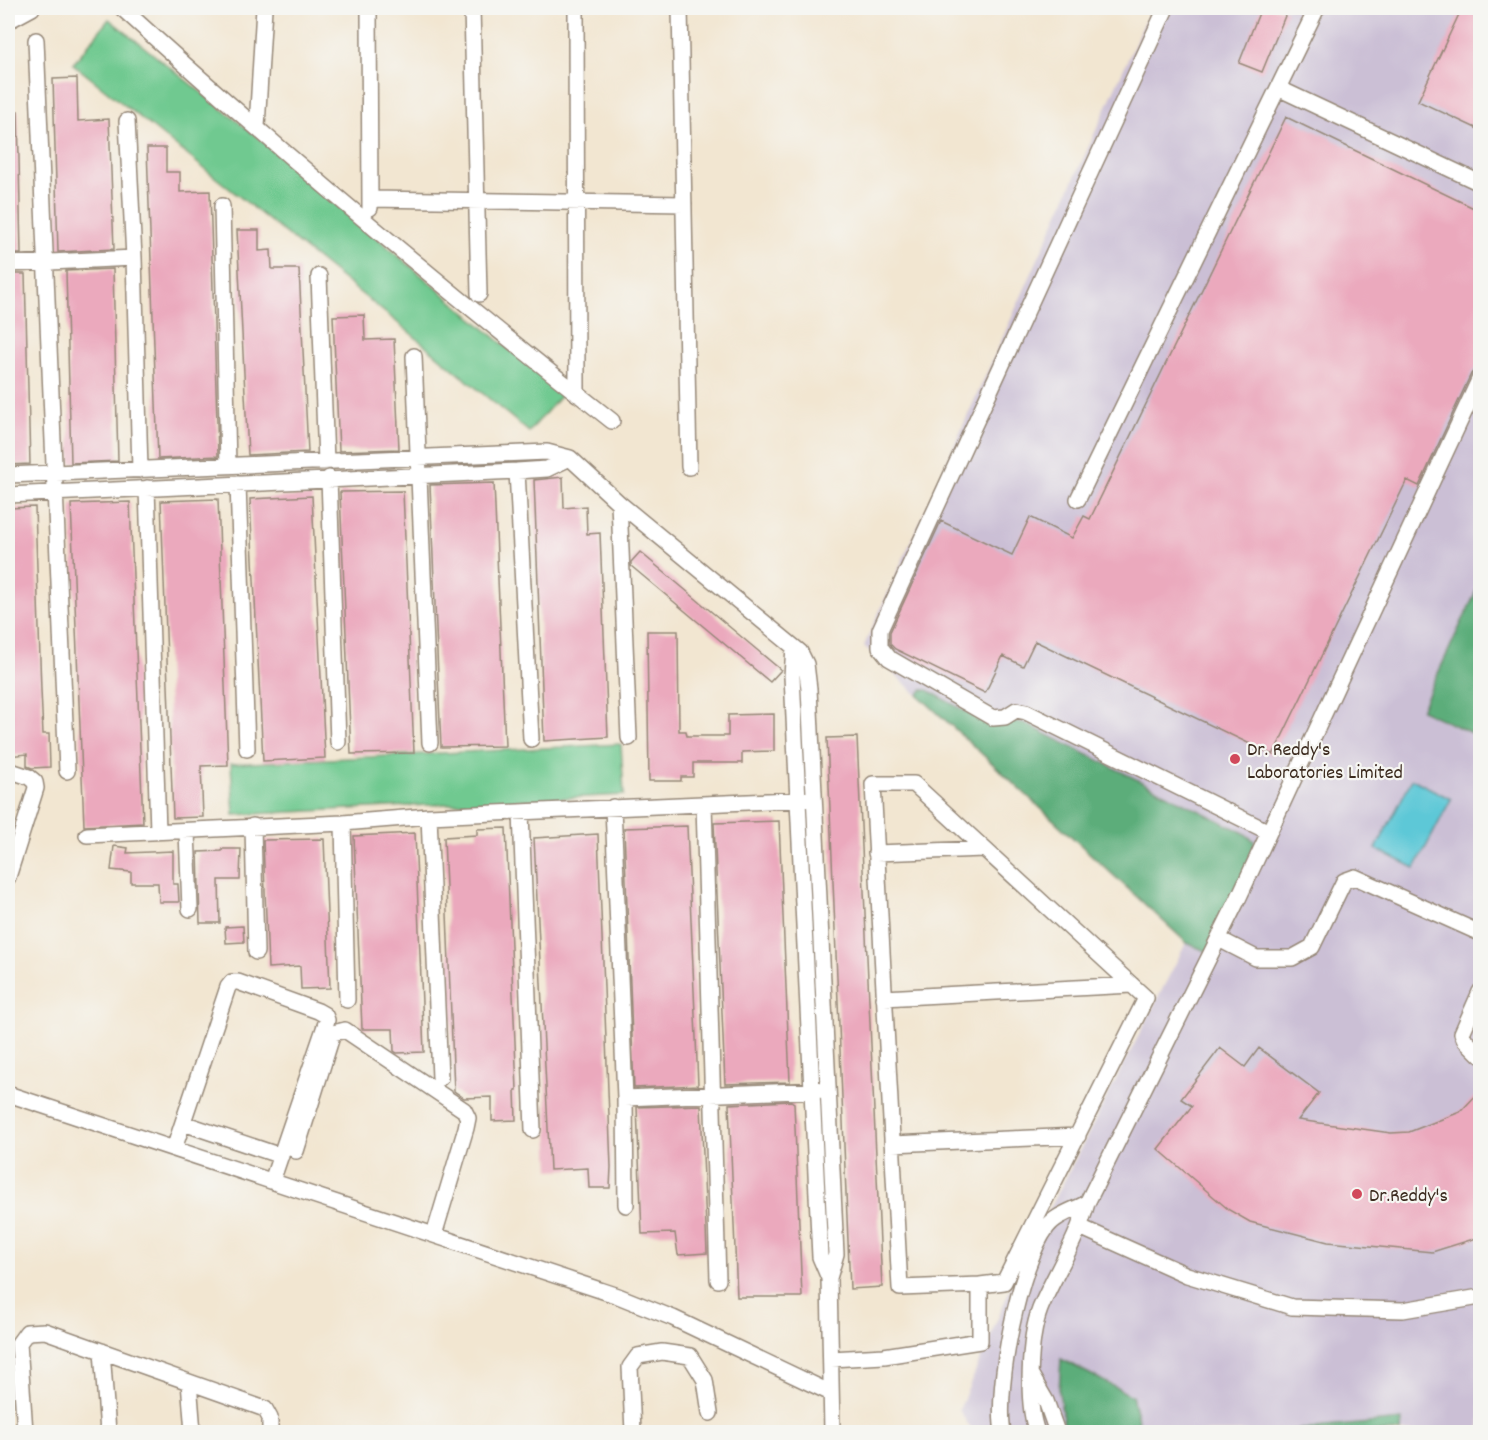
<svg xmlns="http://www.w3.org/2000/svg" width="1488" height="1440" viewBox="0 0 1488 1440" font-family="Dekko,sans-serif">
	<rect width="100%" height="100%" fill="#f6f6f2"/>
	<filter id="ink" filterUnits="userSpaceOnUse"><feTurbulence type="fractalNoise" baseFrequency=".0167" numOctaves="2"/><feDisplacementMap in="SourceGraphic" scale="12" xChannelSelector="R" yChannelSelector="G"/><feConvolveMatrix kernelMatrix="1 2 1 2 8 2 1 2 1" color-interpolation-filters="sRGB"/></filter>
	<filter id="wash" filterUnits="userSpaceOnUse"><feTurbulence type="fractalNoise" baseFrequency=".008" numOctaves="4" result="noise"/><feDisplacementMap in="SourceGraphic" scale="24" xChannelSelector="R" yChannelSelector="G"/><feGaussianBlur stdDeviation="1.35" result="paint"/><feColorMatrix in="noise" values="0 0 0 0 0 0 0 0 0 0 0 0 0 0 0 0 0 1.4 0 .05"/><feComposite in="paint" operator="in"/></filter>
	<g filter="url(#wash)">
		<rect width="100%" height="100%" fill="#f2e6d1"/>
		<path fill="#cbbfd5" d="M 1151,8 L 1480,8 L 1480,1432 L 973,1432 L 959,1410 L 1017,1273 L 1186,943 L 864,646 Z"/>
		<path fill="#70c990" stroke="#567a57" stroke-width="1.5" d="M 109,19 L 261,140 L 562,394 L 529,432 L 403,327 L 73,64 Z
			M 621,744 L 624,795 L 234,815 L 231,764 Z"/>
		<path fill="#5cad7a" stroke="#4c6c4c" stroke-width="1.5" d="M 1480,583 L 1480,737 L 1421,710 Z
			M 922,690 L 928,690 L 989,725 C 1001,727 1012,719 1024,723 L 1244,833 L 1254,841 L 1256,847 L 1208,952 L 1187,943 L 918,695 Z
			M 1061,1359 L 1132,1396 L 1141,1432 L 1065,1432 L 1059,1392 Z
			M 1402,1420 L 1401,1432 L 1272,1432 Z"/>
		<path fill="#5dc8d7" stroke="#4c797a" stroke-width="1.5" d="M 1412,779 L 1451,799 L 1415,868 L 1376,849 Z"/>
		<g id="blocks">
			<path fill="#eba9bd" d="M 1261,8 L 1277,8 L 1287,11 L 1262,72 L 1239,63 Z
				M 1462,8 L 1480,8 L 1480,130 L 1418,101 Z
				M 77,78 L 78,121 L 109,119 L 114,249 L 58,252 L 53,79 Z
				M 8,111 L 18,111 L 21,254 L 8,254 Z
				M 1286,117 L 1480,211 L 1480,364 L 1471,374 L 1419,486 L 1407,480 L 1273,755 L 1035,641 L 1023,666 L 1003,656 L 985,693 L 895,649 L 890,644 L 890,632 L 941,521 L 1012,555 L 1030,517 L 1072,538 L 1084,516 L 1090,519 Z
				M 147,148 L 166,148 L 166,172 L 180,172 L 180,192 L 210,191 L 218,456 L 158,459 Z
				M 237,230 L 259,230 L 259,251 L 271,250 L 272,269 L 299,269 L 308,452 L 248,455 Z
				M 113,269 L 118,461 L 71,463 L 66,271 Z
				M 8,274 L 25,274 L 30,464 L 8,465 Z
				M 364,315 L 365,340 L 394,339 L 399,449 L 339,451 L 333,316 Z
				M 563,477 L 564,508 L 586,506 L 587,534 L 600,533 L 608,737 L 544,741 L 534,480 Z
				M 494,483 L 505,746 L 441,747 L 430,485 Z
				M 403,491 L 414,753 L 351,754 L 340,492 Z
				M 312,496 L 325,758 L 263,761 L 250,499 Z
				M 218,499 L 228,765 L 201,766 L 203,817 L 173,818 L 161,501 Z
				M 130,502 L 143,823 L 84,826 L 71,504 Z
				M 35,507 L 41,690 L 43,734 L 49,734 L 50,767 L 32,768 L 27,766 L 27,754 L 8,756 L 8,508 Z
				M 640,552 L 781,670 L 770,682 L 631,566 L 631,562 Z
				M 647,631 L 678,631 L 679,731 L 686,731 L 687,736 L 728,736 L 728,715 L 774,714 L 774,751 L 742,752 L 742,763 L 693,763 L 693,777 L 681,777 L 681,781 L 649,781 Z
				M 857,737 L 882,1287 L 850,1289 L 827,738 Z
				M 779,821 L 790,1082 L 725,1084 L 714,823 Z
				M 687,826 L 698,1085 L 634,1088 L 624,828 Z
				M 506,828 L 517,1090 L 515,1090 L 516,1120 L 492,1121 L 492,1097 L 464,1098 L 454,1091 L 444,837 L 477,835 L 477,829 Z
				M 415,833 L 424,1052 L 397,1053 L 394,1051 L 393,1029 L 362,1029 L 354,836 Z
				M 598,834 L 611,1167 L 610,1188 L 589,1188 L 588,1168 L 550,1170 L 534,838 Z
				M 324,839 L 330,988 L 301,989 L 300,966 L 268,968 L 263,840 Z
				M 114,846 L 128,848 L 127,853 L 173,851 L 173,884 L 178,884 L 179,902 L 159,902 L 158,883 L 131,883 L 131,872 L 111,870 Z
				M 222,849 L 241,849 L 240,880 L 219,880 L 220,923 L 200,923 L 198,852 L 222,851 Z
				M 243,926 L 244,942 L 226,943 L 225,927 Z
				M 1220,1048 L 1245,1067 L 1259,1048 L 1319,1093 L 1298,1120 L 1391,1133 L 1409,1132 L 1460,1112 L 1480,1091 L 1480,1237 L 1432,1252 L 1328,1242 L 1250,1222 L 1229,1210 L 1158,1149 L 1192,1106 L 1181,1099 Z
				M 791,1101 L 794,1103 L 802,1297 L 737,1297 L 729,1104 Z
				M 701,1105 L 707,1253 L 678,1255 L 675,1233 L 642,1234 L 637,1107 Z"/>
		</g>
	</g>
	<g filter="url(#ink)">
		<use href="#blocks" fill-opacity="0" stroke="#968878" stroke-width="1.5"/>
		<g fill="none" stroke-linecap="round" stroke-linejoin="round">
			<defs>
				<path id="minor" d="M 122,8 C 280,152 444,289 612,421
					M 369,8 L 370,208
					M 472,8 L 479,294
					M 576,8 L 577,394
					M 680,8 L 689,467
					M 1166,8 L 880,630 L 880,647 L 889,658 L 993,718 L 1005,717 L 1016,710 L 1026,712 L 1269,832
					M 8,21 L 32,8
					M 36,40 L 67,771
					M 1278,88 L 1317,8
					M 127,121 L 134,258 L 140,470
					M 257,127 L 264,8
					M 370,199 L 684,204
					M 222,206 L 228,466
					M 8,264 L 134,258
					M 319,276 L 326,462
					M 414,356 L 430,743
					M 517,471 L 531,739
					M 8,475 L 547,452 L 570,458 L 619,503 L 800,652 L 806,664 L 809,689 L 836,1254 L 829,1278 L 832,1432
					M 329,478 L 338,742
					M 238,484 L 247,749
					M 147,488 L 158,831
					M 8,495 L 517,471 L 547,469 L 570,458
					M 1078,499 L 1278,88 L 1480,183
					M 619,503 L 629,738
					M 794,647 L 792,676 L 820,1257 L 829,1278
					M 8,770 L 29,777 L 35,782 L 36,788 L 8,877
					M 704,804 L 718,1280
					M 613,807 L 625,1098
					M 521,812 L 533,1130
					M 429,816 L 440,1078
					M 343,823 L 347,1000
					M 253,826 L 256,952
					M 187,831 L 190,909
					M 87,835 L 343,823 L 429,816 L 814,799
					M 876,853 L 984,849
					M 1219,939 L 1256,958 L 1292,958 L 1312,947 L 1344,881 L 1355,877 L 1480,933
					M 1480,992 L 1462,1033 L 1465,1040 L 1480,1055
					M 884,998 L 1132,985
					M 8,1094 L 618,1296 L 673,1318 L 831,1393
					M 183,1123 L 281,1156
					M 892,1144 L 1078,1136
					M 174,1149 L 228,987 L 232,982 L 238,982 L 318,1011 L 325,1015 L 327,1020 L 272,1181
					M 296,1151 L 333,1033 L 345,1030 L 464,1110 L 468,1118 L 466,1128 L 434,1235
					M 626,1205 L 625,1098 L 821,1090
					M 1080,1227 L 1187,1275 L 1292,1307 L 1403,1310 L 1480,1297
					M 102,1351 L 108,1432
					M 831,1359 L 884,1356 L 980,1341 L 980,1285 L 900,1288 L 873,784 L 914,784 L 1146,998 L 1004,1282 L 980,1285
					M 1031,1375 L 1046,1401 L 1057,1432
					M 189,1382 L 193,1432
					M 25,1432 L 19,1343 L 27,1332 L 45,1331 L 265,1409 L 270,1418 L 270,1432
					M 633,1432 L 630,1367 L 638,1356 L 662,1352 L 690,1356 L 705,1380 L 710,1413
					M 1003,1432 C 995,1387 1019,1264 1047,1227 C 1056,1215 1074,1210 1087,1203
					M 1037,1432 C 1026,1404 1029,1338 1040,1309 C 1055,1273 1077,1241 1087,1203 L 1238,899 L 1480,378"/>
			</defs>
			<use href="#minor" stroke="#968878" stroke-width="18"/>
			<use href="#minor" stroke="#fff" stroke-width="15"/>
		</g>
	</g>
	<g fill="#d1495b" stroke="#f6f6f2" stroke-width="2">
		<circle cx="1235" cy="759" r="6"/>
		<circle cx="1357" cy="1194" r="6"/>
	</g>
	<g text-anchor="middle" stroke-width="4.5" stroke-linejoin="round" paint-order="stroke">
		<g font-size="20" fill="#3b2a1e" stroke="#f6f6f2" text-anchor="start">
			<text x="1247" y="755">Dr. Reddy's<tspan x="1247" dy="23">Laboratories Limited</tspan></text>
			<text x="1369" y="1201">Dr.Reddy's</text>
		</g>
	</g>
	<rect width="1488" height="1440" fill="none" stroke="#f6f6f2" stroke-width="30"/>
</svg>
